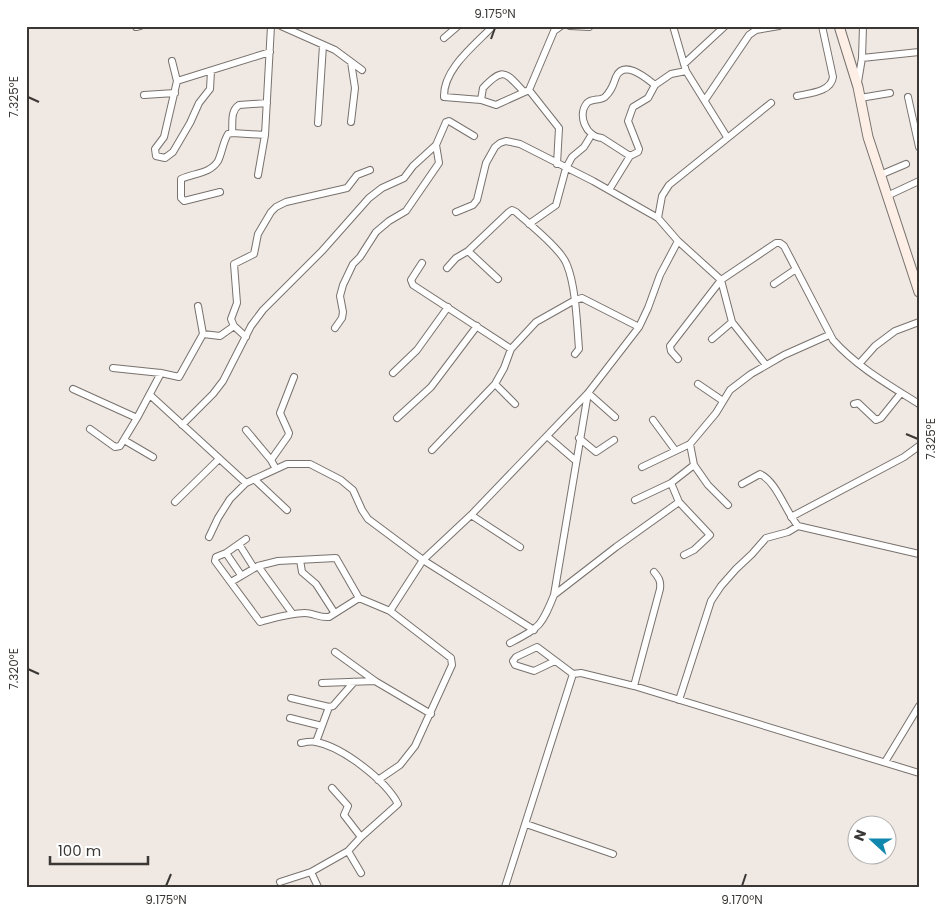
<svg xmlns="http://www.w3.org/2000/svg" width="945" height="913" viewBox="0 0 945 913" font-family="Poppins,sans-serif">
	<rect width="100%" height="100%" fill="#efe8e3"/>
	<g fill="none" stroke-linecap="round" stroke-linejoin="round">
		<defs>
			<path id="minor" d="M 281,26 L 335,50 L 362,70
				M 493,26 C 475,45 443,69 444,97 L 481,100 L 496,105 L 529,90 L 554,31 L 561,26
				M 570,26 L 589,27
				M 673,26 L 686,71 L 727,137
				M 136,27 L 140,26
				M 444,38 L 458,26
				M 862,58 L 919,52
				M 172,61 L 177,81 L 164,137 L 155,149 L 156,156 L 165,158 L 173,152 L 190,123 L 199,103 L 210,89 L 211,71
				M 351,62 L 355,88 L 351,122
				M 684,64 L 725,26
				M 177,81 L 270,52
				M 858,82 L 862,58 L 863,26
				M 529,90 L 559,128 L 557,164
				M 144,95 L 175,93
				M 797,96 C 810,93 831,92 833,77 L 822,26
				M 908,97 L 919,147
				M 860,98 L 890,93
				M 481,100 L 483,88 C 504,66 506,73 524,92
				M 705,100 L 749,35 L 756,30 L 779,26
				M 318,123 L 323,45
				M 232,133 C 233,123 230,111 239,105 L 267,103
				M 630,156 L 602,138 C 586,137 577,115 587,103 C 592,98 600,101 605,97 C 612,90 613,85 616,77 C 624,59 646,78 655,85
				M 258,175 L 265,135 L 271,26
				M 880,175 L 906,164
				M 609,190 L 630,156 L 638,152 L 639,149 L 628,121 L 633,107 L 648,98 L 655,85 L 671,74 L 686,71
				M 220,192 L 184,201 L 181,198 L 181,179 C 193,173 210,174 218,161 C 222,153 223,142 228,134 L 232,133 L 265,135
				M 887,196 L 919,181
				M 456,212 L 473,205 L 477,200 L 486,163 L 495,147 L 500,143 L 506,141 L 520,144 L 593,181 L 658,218 L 678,241 L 721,280 L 732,322 L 766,365
				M 658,218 L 662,196 L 669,185 L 771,103
				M 529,224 L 556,205 L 566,168 L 572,157 L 584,147 L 592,134
				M 468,251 L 498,279
				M 422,263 L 411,280 L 413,285 L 511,349
				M 447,268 L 456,258 L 468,251 L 509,212 L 512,210 L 516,212 C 529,224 562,250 567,265 C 576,287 577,325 579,349 L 575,354
				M 774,284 L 796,269
				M 335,328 L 342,318 L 343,312 L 340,296 L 343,285 L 353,264 L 360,257 L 376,232 L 389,221 L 406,211 L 439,163 L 436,145
				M 203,334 L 220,336 L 234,326
				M 246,337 L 234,326 L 231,319 L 237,303 L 234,264 L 254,254 L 258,234 L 271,212 L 276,207 L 286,202 L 347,188 L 357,175 L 370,170
				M 712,339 L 732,322
				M 678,359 L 671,351 L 670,346 L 721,280 L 776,243 L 780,243 L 784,246 L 833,340 C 857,367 889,385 919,404
				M 859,364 L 875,346 L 895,331 L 919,322
				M 113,368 L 161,373 L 179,377 L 203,334 L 198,306
				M 393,373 L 417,350 L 448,307
				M 495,384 L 515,404
				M 698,384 L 723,401
				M 73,389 L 137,418
				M 588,393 L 615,417
				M 150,395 L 246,483
				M 854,404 L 858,403 L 876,420 L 881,418 L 901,393
				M 397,418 L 431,387 L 477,326
				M 653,420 L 675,450
				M 182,425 L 213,394 L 223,381 L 251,326 L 263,310 L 322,251 L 369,198 L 382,188 L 404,178 L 413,166 L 436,145 L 446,122 L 449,121 L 474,136
				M 90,429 L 115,447 L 120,446 L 137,418 L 161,373
				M 246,430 L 271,460 L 276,469
				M 547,436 L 576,461
				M 579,438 L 596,452 L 614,440
				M 124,440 L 153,457
				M 690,444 L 694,465 L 708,485 L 728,505
				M 432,450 L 495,384 L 504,368 L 511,349 L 536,322 L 575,300 L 582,298 L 639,327
				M 271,460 L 288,436 L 289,433 L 280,413 L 294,377
				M 642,467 L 690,444 L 716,413 L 730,390 L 751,374 L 784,355 L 829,335
				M 254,479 L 287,510
				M 671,483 L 679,502 L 710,535 L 694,550 L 684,555
				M 742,484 L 760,474 C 777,482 785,511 798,526
				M 635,500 L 671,483 L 694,465
				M 175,502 L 219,459
				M 471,515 L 520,547
				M 791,517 L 904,457 L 919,446
				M 209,537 L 218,518 L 230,499 L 246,483 L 287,464 L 310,464 L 341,480 L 353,490 L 362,510 L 368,519 L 423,560 L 534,630
				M 246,539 L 226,553 L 216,557 L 215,561 L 260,622 C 275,618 289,613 305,613 C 313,613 320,618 329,617 L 359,598
				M 239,544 L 254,568
				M 226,553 L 241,575
				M 300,560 L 302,572 L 316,584 L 334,612
				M 258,566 L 292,613
				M 231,582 L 258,566 L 278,561 L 336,558 L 359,598 L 390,611 L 423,560 L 471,515 L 588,393 L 639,327 L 648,308 L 660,275 L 678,241
				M 554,595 L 616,547 L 679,502
				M 510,643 C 540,627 541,627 554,595 L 588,393
				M 335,652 L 375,681 L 431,714
				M 555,661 L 534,671 L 515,665 L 513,661 L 516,657 L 537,647 L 573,674
				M 322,683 L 375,681
				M 634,686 L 660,589 C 661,581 659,578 654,572
				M 291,698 L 329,707 L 333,706 L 354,682
				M 679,700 L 711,601 L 721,586 L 736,569 L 752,554 L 766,538 L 788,532 L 798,526 L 919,554
				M 290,718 L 322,726
				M 316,742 L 329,707
				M 885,762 L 919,706
				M 378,780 L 400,765 L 415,746 L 452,665 L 451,658 L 390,611
				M 332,788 L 348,806 L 344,815 L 361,837
				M 526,824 L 613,854
				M 348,851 L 361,873
				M 311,872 L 318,887
				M 280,882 L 311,872 L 348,851 L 361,837 L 398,804 C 386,781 343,747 316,742 C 312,741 306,742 301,743
				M 505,887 L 573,674 L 581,673 L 634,686 L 919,773"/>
			<path id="secondary" d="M 839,26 L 858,87 L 868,137 L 919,292"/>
		</defs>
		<use href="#minor" stroke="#78726e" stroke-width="8"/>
		<use href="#secondary" stroke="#78726e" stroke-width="11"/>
		<use href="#minor" stroke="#fff" stroke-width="6"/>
		<use href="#secondary" stroke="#fdefe5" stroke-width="9"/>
	</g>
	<path fill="none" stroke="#3a3735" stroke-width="2" d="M 491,39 L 495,28M 28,97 L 39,102M 906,434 L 918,439M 28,669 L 39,674M 166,886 L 171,874M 742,886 L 746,874"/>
	<rect width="945" height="913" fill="none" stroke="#ffffff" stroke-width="55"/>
	<g transform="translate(872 840) rotate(291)"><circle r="24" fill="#ffffff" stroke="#b0afae"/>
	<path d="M0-4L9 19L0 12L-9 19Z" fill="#1087ac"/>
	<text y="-8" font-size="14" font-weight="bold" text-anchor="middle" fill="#3a3735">N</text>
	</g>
	<path d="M50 856v8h98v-8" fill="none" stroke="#3a3735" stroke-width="2.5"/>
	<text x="58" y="856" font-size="15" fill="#3a3735" stroke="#ffffff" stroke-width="4" paint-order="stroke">100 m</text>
	<rect x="28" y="28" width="890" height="858" fill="none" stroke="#3a3735" stroke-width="2"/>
	<g font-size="12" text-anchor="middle" fill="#3a3735">
		<text x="495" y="18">9.175°N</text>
		<text transform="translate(14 97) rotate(-90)" y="4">7.325°E</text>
		<text transform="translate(931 439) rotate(-90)" y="4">7.325°E</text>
		<text transform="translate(14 669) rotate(-90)" y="4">7.320°E</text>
		<text x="166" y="904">9.175°N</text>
		<text x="742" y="904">9.170°N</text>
	</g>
</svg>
